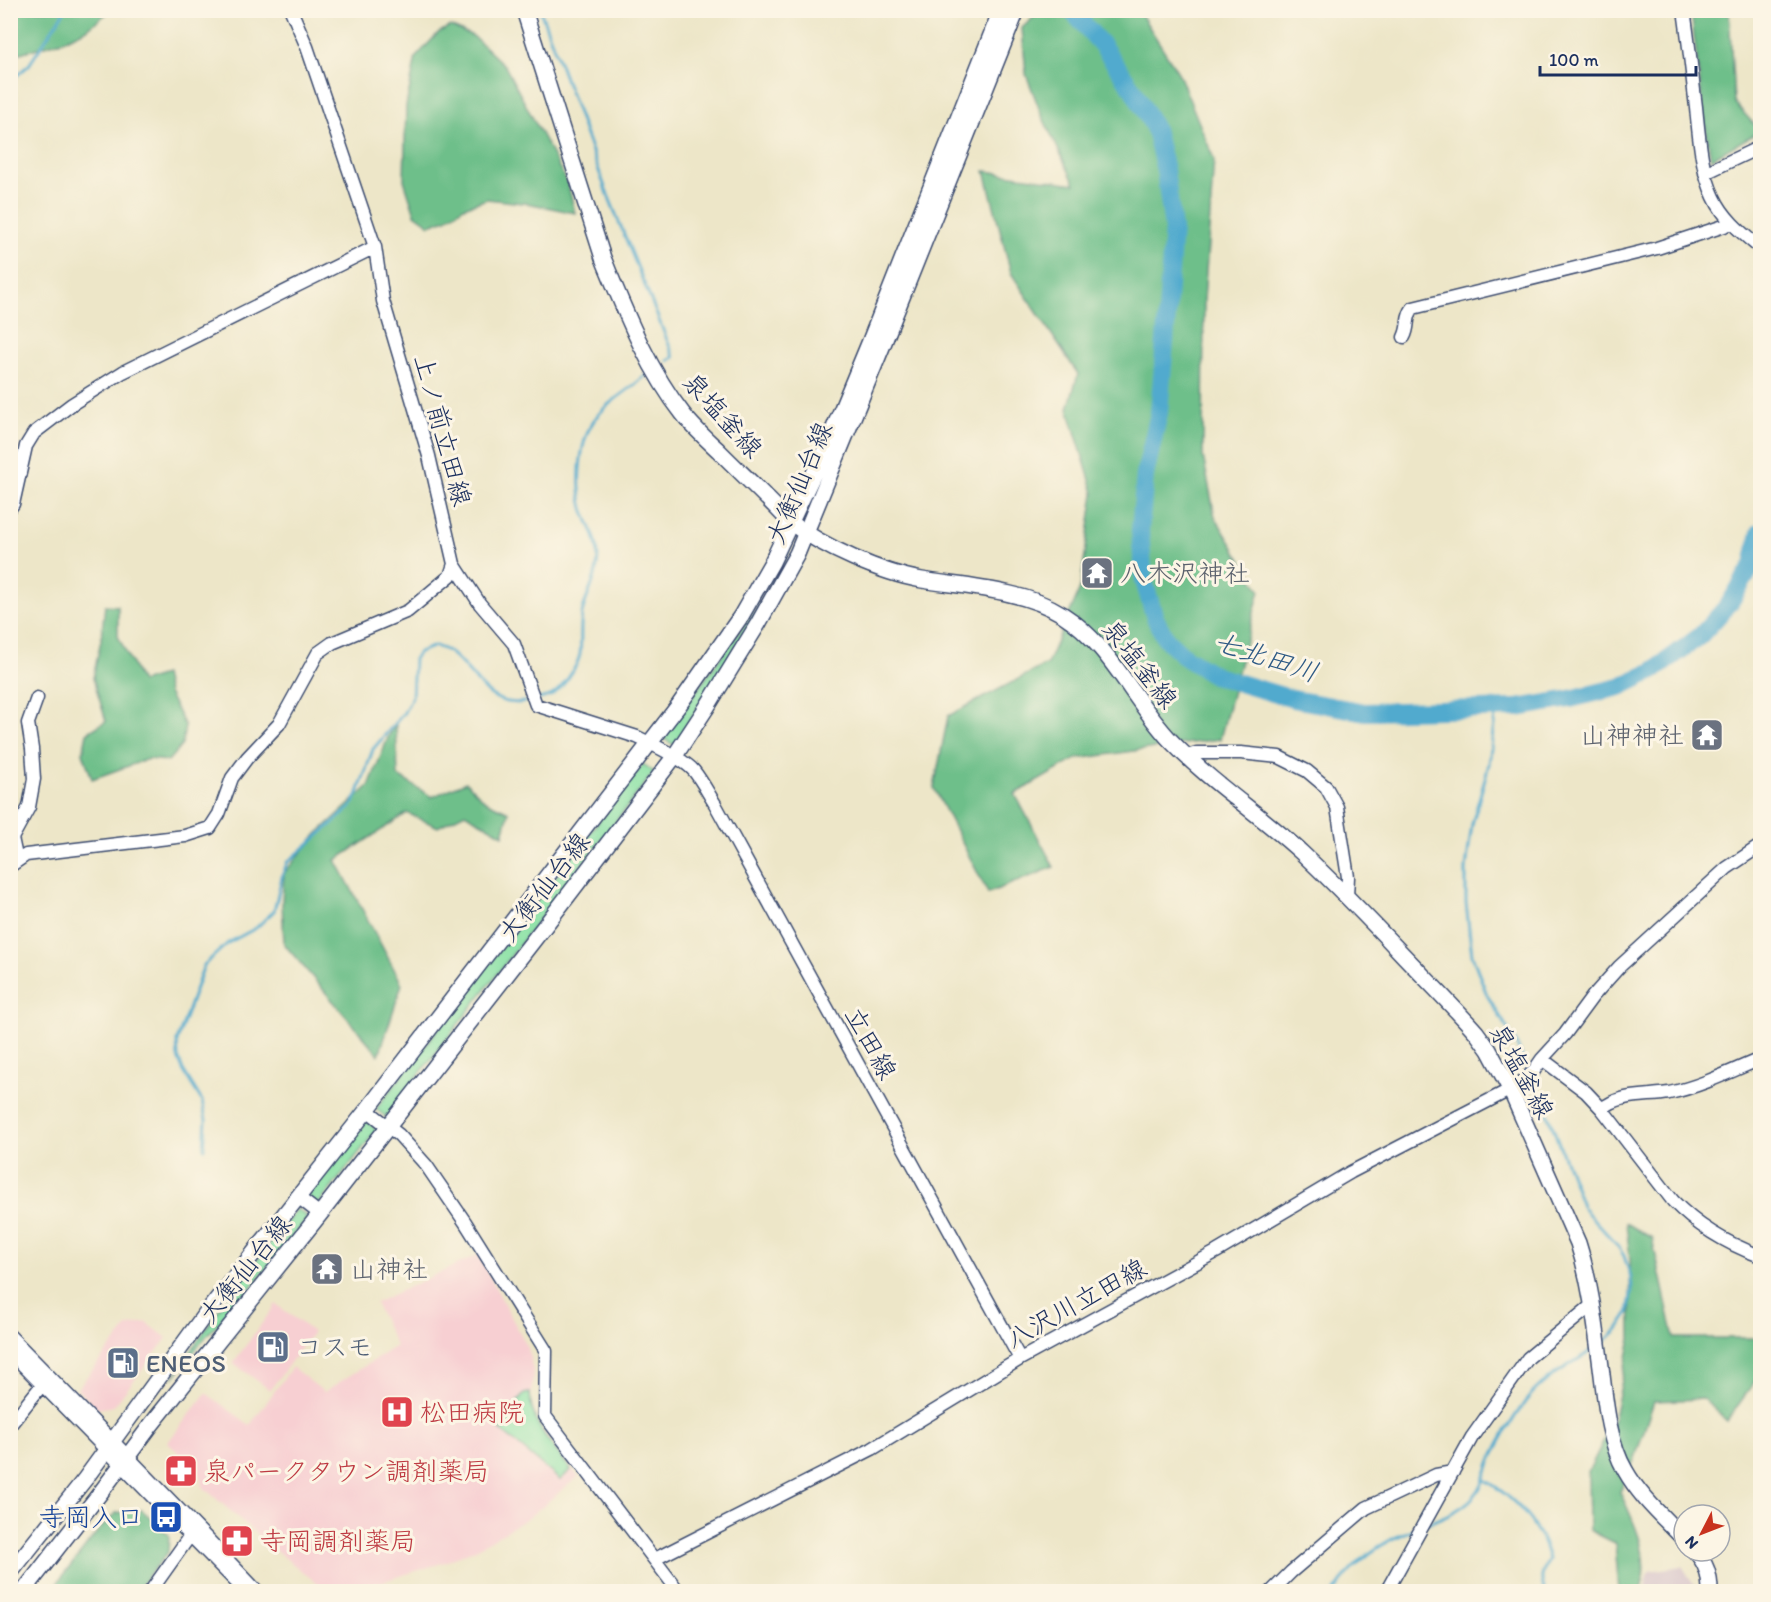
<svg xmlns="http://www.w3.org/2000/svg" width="1771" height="1602" viewBox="0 0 1771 1602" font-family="Itim,'Klee One',sans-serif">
	<rect width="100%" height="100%" fill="#fcf5e5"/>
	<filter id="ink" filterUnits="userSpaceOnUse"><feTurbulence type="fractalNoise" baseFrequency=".0167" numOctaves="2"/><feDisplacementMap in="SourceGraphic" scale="12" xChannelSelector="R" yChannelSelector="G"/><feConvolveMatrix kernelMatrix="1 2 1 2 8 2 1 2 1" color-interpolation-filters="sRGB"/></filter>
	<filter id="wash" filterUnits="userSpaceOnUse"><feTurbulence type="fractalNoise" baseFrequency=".008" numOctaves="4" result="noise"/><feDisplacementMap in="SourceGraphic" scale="24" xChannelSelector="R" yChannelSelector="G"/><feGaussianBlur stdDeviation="1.35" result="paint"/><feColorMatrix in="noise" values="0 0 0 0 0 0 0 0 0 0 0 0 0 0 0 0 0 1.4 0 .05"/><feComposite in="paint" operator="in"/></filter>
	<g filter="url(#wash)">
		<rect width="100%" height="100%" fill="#ede6c8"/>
		<path fill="#f7cfd2" d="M 478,1255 L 528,1348 L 533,1371 L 531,1401 L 538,1424 L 578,1477 L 529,1517 L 478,1548 L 445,1562 L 352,1591 L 327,1591 L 274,1549 L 203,1487 L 201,1477 L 168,1442 L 206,1393 L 250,1425 L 292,1367 L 324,1392 L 396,1346 L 375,1303 Z
			M 276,1304 L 313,1332 L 270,1390 L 233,1363 Z
			M 146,1322 L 167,1338 L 114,1406 L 98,1409 L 77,1389 L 127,1327 Z"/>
		<path fill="#d2bdc6" d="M 1682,1566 L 1698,1591 L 1644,1591 L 1649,1571 Z"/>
		<path fill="#89e1a5" stroke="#528882" stroke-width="1.5" d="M 787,553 L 789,553 C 754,619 715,682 674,745 L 664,739 L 664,736 L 760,603 Z
			M 643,764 L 654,772 L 386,1117 L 376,1109 Z
			M 367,1121 L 376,1129 L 376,1131 L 318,1205 L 316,1204 L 307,1196 Z
			M 297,1209 L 307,1217 L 307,1219 L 241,1299 L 207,1335 L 173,1378 L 222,1305 Z
			M 530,1393 C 530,1424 554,1447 571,1470 L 560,1480 L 497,1427 L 524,1394 Z"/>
		<path fill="#6ebf8a" stroke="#447774" stroke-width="1.5" d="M 11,10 L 110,10 L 110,11 L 87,29 L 62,41 L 20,53 L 11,52 Z
			M 1038,11 L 1139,11 L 1179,74 L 1214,159 L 1204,300 L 1203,456 L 1215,517 L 1260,590 L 1220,739 L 1076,759 L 1015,794 L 1054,867 L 988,893 L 934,788 L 948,716 L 1047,664 L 1080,589 L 1094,493 L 1068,409 L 1078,374 L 1011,273 L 985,171 L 1075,184 L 1042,116 L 1026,74 L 1022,28 L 1036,15 Z
			M 1691,11 L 1729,11 L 1734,102 L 1760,131 L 1711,159 L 1704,117 Z
			M 450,26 L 473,36 L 505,66 L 568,184 L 575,213 L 532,204 L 487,199 L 464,207 L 446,219 L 430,225 L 415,214 L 404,180 L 406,106 L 416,57 L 438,33 Z
			M 105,605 L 118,606 L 118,636 L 141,682 L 164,675 L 168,693 L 185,726 L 182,745 L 168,761 L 148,759 L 92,779 L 83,753 L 87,733 L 106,721 L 93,678 L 101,640 Z
			M 396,725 L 398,776 L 432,797 L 466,782 L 485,801 L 509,812 L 503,835 L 465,813 L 438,827 L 407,813 L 336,860 L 402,984 L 379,1055 L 284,944 L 282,902 L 284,873 L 317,834 L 369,786 L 389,735 Z
			M 1626,1223 L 1652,1238 L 1674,1338 L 1760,1338 L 1760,1374 L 1727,1421 L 1703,1399 L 1654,1401 L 1635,1458 L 1620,1492 C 1636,1526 1650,1553 1641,1591 L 1619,1591 L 1615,1543 L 1589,1530 L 1588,1472 L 1613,1422 L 1631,1339 L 1630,1260 Z
			M 142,1510 L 169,1535 L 168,1552 L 136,1591 L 51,1591 L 97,1532 L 116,1513 Z"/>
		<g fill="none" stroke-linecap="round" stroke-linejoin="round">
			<path stroke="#51aace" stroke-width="3" d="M 540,10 L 606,190 L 674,357 L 668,361
				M 10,81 L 29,65 L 65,10
				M 539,699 C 542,698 548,697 552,695 C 562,689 578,666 580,654 C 582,639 579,623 583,609 C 590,588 601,569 597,547 C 595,534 587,521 583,508 C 577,485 579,453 588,431 C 600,404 626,394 646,375
				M 1496,708 L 1489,764 L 1472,824 L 1466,868 L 1466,903 L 1472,955 L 1487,995 L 1515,1041 L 1528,1070
				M 1532,1079 L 1546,1109 L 1583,1208 L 1617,1245 L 1624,1256 L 1630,1274 L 1632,1288 L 1628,1314 L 1618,1329 L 1604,1342
				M 204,1148 L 206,1120 L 202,1101 L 183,1070 L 178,1057 L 177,1041 L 204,965 L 228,943 L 256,928 L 274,911 L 282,877 L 287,863 L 351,807 L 357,796 L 373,749 L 403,714 L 412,697 L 414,659 L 419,652 L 435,646 C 440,648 445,649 449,652 C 475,671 485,709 525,702
				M 1485,1480 C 1514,1497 1540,1525 1549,1559 C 1543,1572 1538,1578 1546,1592
				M 1428,1523 C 1446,1516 1467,1508 1478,1491 C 1485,1481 1487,1469 1492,1458 C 1501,1438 1512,1420 1525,1402 C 1543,1378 1569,1366 1594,1349
				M 1334,1592 C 1356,1559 1381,1542 1417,1528"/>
			<path stroke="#51aace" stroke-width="18" d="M 1071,10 L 1102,45 L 1132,88 L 1155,129 L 1165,170 L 1173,228 L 1165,341 L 1159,413 L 1145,475 L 1140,531 L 1144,581 L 1155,618 L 1166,639 L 1185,657 L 1216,676 L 1293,699 L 1365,712 L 1517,708 L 1570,699 L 1620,687 L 1653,671 L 1700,636 L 1729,604 L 1753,565 L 1760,532"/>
		</g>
	</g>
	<g filter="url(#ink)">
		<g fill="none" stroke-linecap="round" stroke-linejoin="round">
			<defs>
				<path id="minor" d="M 291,10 L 307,47 L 375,247 L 383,301 L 429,456 L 454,564 L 480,604 L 514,644 L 536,705 L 637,737 C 652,744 684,759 694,771 C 702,781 708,793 715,804 L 1020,1359
					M 1684,10 C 1689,43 1692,75 1696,107 C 1699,137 1701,170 1714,197 C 1724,219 1742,233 1760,248
					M 1705,173 L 1760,147
					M 1404,337 C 1410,326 1405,318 1413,308 L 1657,248 L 1724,226 L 1730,222
					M 10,508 L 13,504 L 26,446 L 34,433 L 72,404 L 123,372 L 375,247
					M 1187,756 L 1197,753 L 1241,753 L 1279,757 L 1307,771 L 1326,787 L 1337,807 L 1348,877 L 1347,896
					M 17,861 L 12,838 L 29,807 L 34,779 L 32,749 L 28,723 L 37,698
					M 10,866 L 26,855 L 185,836 L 210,828 L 219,814 L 232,778 L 247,758 L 279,724 L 318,653 L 332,643 L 408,611 L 450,576 L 454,564
					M 1542,1059 L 1586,1092 L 1602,1109 L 1673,1201 C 1697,1226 1728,1244 1760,1256
					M 1602,1109 C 1620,1093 1646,1097 1669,1093 C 1699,1087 1732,1071 1760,1059
					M 367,1110 L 399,1135 L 426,1165 L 465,1222 L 546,1351 L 545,1416 L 679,1592
					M 298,1197 L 320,1214
					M 10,1336 C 93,1421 176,1505 258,1592
					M 10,1352 L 246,1592
					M 10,1425 L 42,1385
					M 655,1559 L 872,1449 L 1020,1359 L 1216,1252 L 1351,1172 L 1519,1085 L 1533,1072 L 1542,1059 L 1565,1034 L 1593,996 L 1619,967 L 1727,868 L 1760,846
					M 150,1592 L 194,1530
					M 1271,1592 L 1291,1572 L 1366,1508 L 1436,1475 L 1453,1472
					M 1386,1592 L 1472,1437 L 1528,1358 L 1592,1305"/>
				<path id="major" d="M 524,10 L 603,258 C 625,311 647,368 683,414 C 693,427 706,439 718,450 C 742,474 767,497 790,522 C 823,547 881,573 922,580 C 966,587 1024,590 1062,614 C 1111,645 1132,700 1171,741 C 1211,783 1260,814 1302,853 C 1337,886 1371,921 1404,956 C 1428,981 1453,1006 1476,1032 L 1489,1050 L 1510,1089 L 1578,1243 C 1590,1281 1595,1320 1600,1359 C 1605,1395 1607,1439 1625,1470 C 1640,1497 1663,1517 1684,1539
					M 1695,1551 C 1706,1563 1710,1575 1710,1592
					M 10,1573 L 85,1479 L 203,1317 L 367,1110 L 679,705 L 741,616 L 772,562 L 824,452 L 870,341 L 1001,10
					M 23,1592 L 101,1492 L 151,1425 L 320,1214 L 544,927 L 674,757 L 707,707 L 758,624 L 797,554 L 882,347 L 1017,10"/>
			</defs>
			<use href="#minor" stroke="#3a4a6e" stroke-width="15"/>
			<use href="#major" stroke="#3a4a6e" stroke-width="18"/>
			<use href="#minor" stroke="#fff" stroke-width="12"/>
			<use href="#major" stroke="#fff" stroke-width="15"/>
		</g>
	</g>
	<defs>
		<symbol id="temple-square" viewBox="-11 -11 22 22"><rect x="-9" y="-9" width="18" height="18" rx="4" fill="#6b7280" stroke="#fcf5e5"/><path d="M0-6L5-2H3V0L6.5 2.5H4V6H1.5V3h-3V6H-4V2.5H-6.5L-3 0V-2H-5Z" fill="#fff"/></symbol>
		<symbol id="fuel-square" viewBox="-11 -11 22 22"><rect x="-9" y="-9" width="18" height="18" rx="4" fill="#5c6f8a" stroke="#fcf5e5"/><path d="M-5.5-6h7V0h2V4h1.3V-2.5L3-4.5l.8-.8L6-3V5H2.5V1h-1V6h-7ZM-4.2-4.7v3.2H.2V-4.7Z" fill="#fff"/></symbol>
		<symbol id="hospital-square" viewBox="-11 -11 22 22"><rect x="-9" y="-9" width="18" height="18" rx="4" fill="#e0444e" stroke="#fcf5e5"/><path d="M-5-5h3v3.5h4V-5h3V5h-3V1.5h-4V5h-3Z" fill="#fff"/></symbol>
		<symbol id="pharmacy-square" viewBox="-11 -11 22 22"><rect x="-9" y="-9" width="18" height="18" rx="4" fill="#e0444e" stroke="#fcf5e5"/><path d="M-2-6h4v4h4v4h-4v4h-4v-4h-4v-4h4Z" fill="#fff"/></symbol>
		<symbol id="bus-square" viewBox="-11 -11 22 22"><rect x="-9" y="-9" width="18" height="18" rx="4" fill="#1a4fb4" stroke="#fcf5e5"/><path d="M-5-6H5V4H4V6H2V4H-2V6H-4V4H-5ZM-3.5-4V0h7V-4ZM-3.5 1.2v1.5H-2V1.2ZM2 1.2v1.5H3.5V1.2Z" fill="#fff"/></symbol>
	</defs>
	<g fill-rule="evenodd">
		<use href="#temple-square" x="1078" y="554" width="38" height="38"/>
		<use href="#temple-square" x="1688" y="716" width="38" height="38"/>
		<use href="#temple-square" x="308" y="1250" width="38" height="38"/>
		<use href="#fuel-square" x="254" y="1328" width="38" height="38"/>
		<use href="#fuel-square" x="104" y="1344" width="38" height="38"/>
		<use href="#hospital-square" x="378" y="1393" width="38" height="38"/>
		<use href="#pharmacy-square" x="162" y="1452" width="38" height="38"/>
		<use href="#bus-square" x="147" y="1498" width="38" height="38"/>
		<use href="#pharmacy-square" x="218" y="1522" width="38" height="38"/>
	</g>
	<g text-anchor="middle" stroke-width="6" stroke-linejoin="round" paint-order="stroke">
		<g font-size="26" fill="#1b2f5e" stroke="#fcf5e5">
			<text transform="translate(723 415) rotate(48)" y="9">泉塩釜線</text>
			<text transform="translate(443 430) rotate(75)" y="9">上ノ前立田線</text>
			<text transform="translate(799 483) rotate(-67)" y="9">大衡仙台線</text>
			<text transform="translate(1140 664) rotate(52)" y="9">泉塩釜線</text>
			<text transform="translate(544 887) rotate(-52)" y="9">大衡仙台線</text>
			<text transform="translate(871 1043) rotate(61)" y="9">立田線</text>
			<text transform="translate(1522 1071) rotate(61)" y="9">泉塩釜線</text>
			<text transform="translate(245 1269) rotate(-51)" y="9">大衡仙台線</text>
			<text transform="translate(1076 1303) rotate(-29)" y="9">八沢川立田線</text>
		</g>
		<g font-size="26" fill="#5b616d" stroke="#fcf5e5" text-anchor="start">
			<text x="1120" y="582">八木沢神社</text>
			<text x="1684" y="744" text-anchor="end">山神神社</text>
			<text x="350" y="1278">山神社</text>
		</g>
		<g font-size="26" fill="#4e5e75" stroke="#fcf5e5" text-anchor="start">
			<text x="296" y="1356">コスモ</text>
			<text x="146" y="1372">ENEOS</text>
		</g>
		<g font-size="26" fill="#be3a42" stroke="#fcf5e5" text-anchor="start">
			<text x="420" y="1421">松田病院</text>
			<text x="204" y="1480">泉パークタウン調剤薬局</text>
			<text x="260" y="1550">寺岡調剤薬局</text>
		</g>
		<g font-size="26" fill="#164399" stroke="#fcf5e5" text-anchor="end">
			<text x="143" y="1526">寺岡入口</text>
		</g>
		<g font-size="27" font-style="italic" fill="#2e5a85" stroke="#fcf5e5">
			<text transform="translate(1266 657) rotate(18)" y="9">七北田川</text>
		</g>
	</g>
	<rect width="1771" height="1602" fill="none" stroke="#fcf5e5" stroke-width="36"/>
	<g transform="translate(1702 1533) rotate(228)"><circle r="28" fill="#fcf5e5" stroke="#a2a6af" stroke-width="1.5"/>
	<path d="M0-4.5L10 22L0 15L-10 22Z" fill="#c8321e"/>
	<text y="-9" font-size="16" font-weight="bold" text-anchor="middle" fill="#1b2f5e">N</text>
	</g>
	<path d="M1540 66v9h156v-9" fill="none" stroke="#1b2f5e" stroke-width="3"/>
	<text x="1549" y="66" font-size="18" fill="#1b2f5e" stroke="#fcf5e5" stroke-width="4.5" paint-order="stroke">100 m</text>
</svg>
